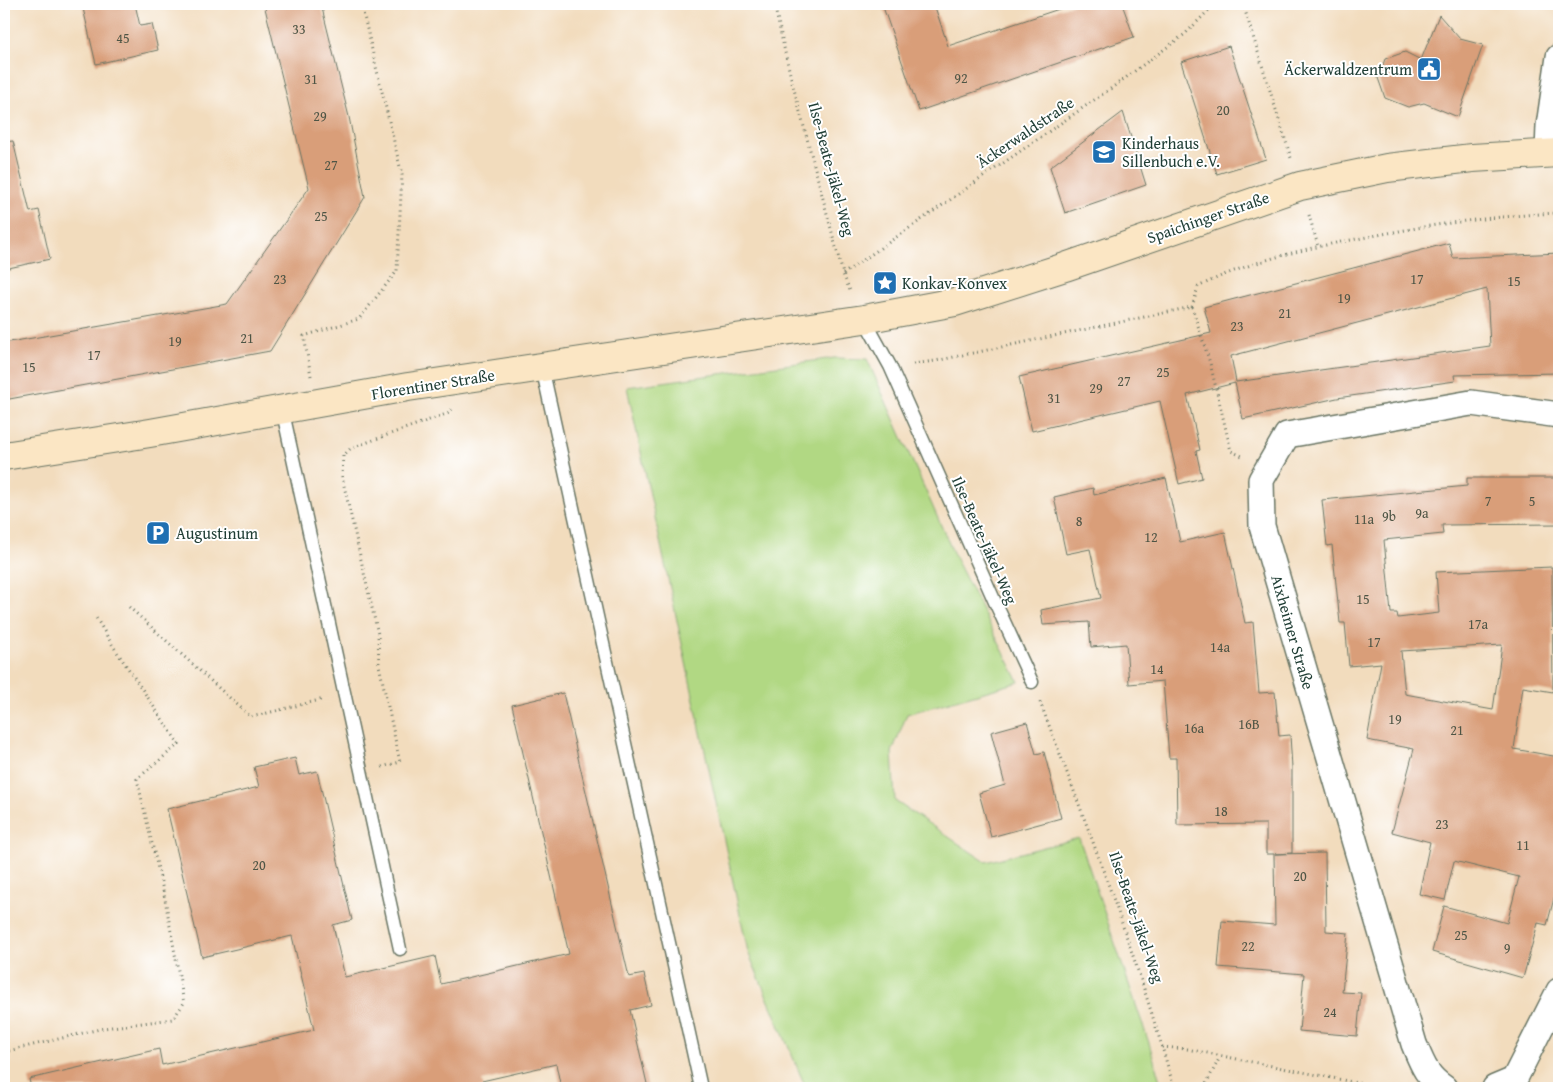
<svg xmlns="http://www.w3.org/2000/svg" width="1563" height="1092" viewBox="0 0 1563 1092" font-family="'Gentium Book Plus',serif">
	<rect width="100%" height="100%" fill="#fff"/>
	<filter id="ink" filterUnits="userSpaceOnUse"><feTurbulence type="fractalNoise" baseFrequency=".02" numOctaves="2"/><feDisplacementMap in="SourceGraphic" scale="10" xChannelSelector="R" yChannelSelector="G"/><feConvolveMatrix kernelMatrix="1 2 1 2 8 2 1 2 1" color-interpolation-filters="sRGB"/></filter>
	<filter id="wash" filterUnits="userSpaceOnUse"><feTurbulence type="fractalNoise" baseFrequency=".0096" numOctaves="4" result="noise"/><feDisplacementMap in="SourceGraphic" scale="20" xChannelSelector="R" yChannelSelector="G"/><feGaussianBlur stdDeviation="1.12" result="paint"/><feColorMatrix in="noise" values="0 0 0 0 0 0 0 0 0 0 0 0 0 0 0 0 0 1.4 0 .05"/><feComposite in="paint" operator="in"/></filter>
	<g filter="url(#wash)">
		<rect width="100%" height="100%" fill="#f2dcbd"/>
		<path fill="#b1d883" stroke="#688a5c" d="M 834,358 L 867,359 L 956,559 L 1019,682 L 907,714 L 892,752 L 895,801 L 986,862 L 1079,838 L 1149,1043 L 1162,1088 L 806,1088 L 803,1081 L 748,952 L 627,387 Z"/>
		<g id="blocks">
			<path fill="#d99e79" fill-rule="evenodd" d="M 82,4 L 135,4 L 140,26 L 152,24 L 158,50 L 96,64 Z
				M 264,4 L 321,4 L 349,117 L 365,197 L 270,351 L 4,400 L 4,343 L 227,304 L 309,188 Z
				M 882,4 L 934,4 L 948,46 L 1074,4 L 1122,4 L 1134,37 L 919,111 Z
				M 1439,15 L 1460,39 L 1483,45 L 1458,117 L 1424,103 L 1408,107 L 1385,98 L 1378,78 L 1385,59 L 1405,52 L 1421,60 Z
				M 1229,46 L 1266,159 L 1217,174 L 1181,62 Z
				M 1123,112 L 1146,185 L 1065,213 L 1050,167 Z
				M 13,141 L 30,212 L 39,210 L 50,259 L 4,269 L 4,142 Z
				M 1449,243 L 1453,258 L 1559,253 L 1559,373 L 1454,375 L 1455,381 L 1337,398 L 1243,419 L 1235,383 L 1187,395 L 1200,450 L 1196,451 L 1202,478 L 1179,484 L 1160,401 L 1032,431 L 1019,377 L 1211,333 L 1204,307 ZM 1487,289 L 1490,346 L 1236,382 L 1231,356 Z
				M 1166,478 L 1180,542 L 1225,532 L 1245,623 L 1253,622 L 1259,693 L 1275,692 L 1279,736 L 1290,735 L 1292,768 L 1292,853 L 1275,854 L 1325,853 L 1326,931 L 1348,933 L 1342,992 L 1361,993 L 1357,1036 L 1299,1031 L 1304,974 L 1218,967 L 1222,921 L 1275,925 L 1274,854 L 1266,854 L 1266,824 L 1177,825 L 1176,758 L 1169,758 L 1163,681 L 1129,684 L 1126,644 L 1091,647 L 1089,622 L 1043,625 L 1041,610 L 1101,598 L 1090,549 L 1066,554 L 1054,497 L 1093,488 L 1094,495 Z
				M 1467,478 L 1559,478 L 1559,524 L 1442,525 L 1443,534 L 1384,540 L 1391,613 L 1397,613 L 1398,618 L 1439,613 L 1436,572 L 1552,567 L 1553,692 L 1523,687 L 1514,749 L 1559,757 L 1559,879 L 1547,925 L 1538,923 L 1523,978 L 1432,952 L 1444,906 L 1507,923 L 1519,877 L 1454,861 L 1445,900 L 1419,894 L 1430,842 L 1392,832 L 1414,749 L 1367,740 L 1381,663 L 1349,666 L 1345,623 L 1340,623 L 1332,545 L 1327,546 L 1322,500 L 1467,486 ZM 1502,645 L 1493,710 L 1405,694 L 1401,651 Z
				M 563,693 L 629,977 L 644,974 L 651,1005 L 630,1010 L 648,1088 L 561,1088 L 556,1064 L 482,1081 L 484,1088 L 31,1088 L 29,1079 L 159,1049 L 162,1065 L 314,1030 L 292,936 L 202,957 L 167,809 L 259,787 L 254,767 L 295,758 L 299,775 L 317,771 L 352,920 L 333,925 L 345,977 L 435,956 L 441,984 L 569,954 L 512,705 Z
				M 1027,722 L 1036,754 L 1044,752 L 1061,818 L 991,837 L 979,793 L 1005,785 L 991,732 Z"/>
		</g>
	</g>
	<g filter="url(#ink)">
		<use href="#blocks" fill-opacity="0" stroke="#697564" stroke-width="1"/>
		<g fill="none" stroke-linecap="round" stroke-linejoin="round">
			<defs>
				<path id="lane" d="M 864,319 L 890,366 L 995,602 L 1032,682
					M 542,367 L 701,1088
					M 282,408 L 400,949"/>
				<path id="street" d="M 1548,152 L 1549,126 L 1559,57
					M 1444,1088 C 1426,1076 1422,1063 1414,1044 L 1262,526 L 1261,480 L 1287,435 L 1471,403 L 1559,415
					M 1495,1088 L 1514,1080 L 1559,991"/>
				<path id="secondary" d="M 4,456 L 150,433 L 408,387 L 864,319 L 955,302 L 1065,267 L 1300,186 L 1387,168 L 1472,158 L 1559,153"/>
			</defs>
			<use href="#lane" stroke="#697564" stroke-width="15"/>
			<use href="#street" stroke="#697564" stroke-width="28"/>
			<use href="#secondary" stroke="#697564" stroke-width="30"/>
			<path stroke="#697564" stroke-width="3" stroke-dasharray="1 4" stroke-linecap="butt" d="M 774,4 L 791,78 L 843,274 L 851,293
				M 1243,4 L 1291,158
				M 1309,215 L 1318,246
				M 843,274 L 1113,87 L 1185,34 L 1215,4
				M 1192,307 L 1210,363 L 1231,451 L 1242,456
				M 913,364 L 935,361 L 1192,307 L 1198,287 C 1249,261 1307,248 1362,238 C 1427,225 1493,216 1559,213
				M 311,376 L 304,336 L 359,319 L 397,271 L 402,175 L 361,4
				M 129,607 L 251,717 L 324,699
				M 1040,702 C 1089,829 1137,957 1174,1088
				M 382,767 L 400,762 L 379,665 L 378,634 L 342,477 L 343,456 L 351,448 L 449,413 L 452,409
				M 1162,1047 L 1187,1049 L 1383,1088
				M 4,1052 L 104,1028 L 173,1019 L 184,1003 L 165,899 L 137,779 L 179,744 L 113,646 L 95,616
				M 1204,1088 L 1220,1057
				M 1388,1088 L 1402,1086"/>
			<use href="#lane" stroke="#fff" stroke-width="12"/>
			<use href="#street" stroke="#fff" stroke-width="25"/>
			<use href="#secondary" stroke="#fbe6c4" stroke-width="28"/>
		</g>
	</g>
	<defs>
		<symbol id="civic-square" viewBox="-11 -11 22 22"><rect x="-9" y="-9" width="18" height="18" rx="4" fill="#1f6fb2" stroke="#fff"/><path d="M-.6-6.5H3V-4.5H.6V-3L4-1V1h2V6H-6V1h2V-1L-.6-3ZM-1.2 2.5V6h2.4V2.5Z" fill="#fff"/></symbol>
		<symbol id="school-square" viewBox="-11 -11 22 22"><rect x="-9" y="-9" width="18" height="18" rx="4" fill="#1f6fb2" stroke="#fff"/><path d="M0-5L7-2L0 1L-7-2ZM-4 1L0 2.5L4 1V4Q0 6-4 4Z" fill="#fff"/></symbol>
		<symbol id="sight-square" viewBox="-11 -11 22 22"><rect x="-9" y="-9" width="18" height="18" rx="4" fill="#1f6fb2" stroke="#fff"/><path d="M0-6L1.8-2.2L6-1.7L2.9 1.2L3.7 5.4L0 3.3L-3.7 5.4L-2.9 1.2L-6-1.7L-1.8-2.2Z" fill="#fff"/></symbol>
		<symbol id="parking-square" viewBox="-11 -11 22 22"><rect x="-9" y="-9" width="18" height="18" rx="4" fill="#1f6fb2" stroke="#fff"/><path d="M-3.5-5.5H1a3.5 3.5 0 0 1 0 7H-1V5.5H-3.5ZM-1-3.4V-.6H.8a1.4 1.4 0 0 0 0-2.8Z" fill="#fff"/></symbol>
	</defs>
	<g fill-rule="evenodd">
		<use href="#civic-square" x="1415" y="55" width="28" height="28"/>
		<use href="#school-square" x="1090" y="138" width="28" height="28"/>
		<use href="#sight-square" x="871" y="269" width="28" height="28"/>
		<use href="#parking-square" x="144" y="519" width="28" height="28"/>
	</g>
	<g text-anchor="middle" stroke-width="4" stroke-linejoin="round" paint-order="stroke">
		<g font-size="14" fill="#4e5545">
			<text x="299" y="34">33</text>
			<text x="123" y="43">45</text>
			<text x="961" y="83">92</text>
			<text x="311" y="84">31</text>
			<text x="1223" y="115">20</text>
			<text x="320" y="121">29</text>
			<text x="331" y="170">27</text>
			<text x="321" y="221">25</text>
			<text x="280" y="284">23</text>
			<text x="1417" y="284">17</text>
			<text x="1514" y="286">15</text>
			<text x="1344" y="303">19</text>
			<text x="1285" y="318">21</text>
			<text x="1237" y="331">23</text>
			<text x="247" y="343">21</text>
			<text x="175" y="346">19</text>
			<text x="94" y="360">17</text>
			<text x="29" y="372">15</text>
			<text x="1163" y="377">25</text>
			<text x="1124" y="386">27</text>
			<text x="1096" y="393">29</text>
			<text x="1054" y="403">31</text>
			<text x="1488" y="506">7</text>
			<text x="1532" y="506">5</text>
			<text x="1422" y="518">9a</text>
			<text x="1389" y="521">9b</text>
			<text x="1364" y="524">11a</text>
			<text x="1079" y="526">8</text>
			<text x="1151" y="542">12</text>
			<text x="1363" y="604">15</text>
			<text x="1478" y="629">17a</text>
			<text x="1374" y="647">17</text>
			<text x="1220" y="652">14a</text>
			<text x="1157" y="674">14</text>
			<text x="1395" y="724">19</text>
			<text x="1249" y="729">16B</text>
			<text x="1194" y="733">16a</text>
			<text x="1457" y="735">21</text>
			<text x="1221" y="816">18</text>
			<text x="1442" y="829">23</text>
			<text x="1523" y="850">11</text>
			<text x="259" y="870">20</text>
			<text x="1300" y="881">20</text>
			<text x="1461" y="940">25</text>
			<text x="1248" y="951">22</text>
			<text x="1507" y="953">9</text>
			<text x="1330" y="1017">24</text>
		</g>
		<g font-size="16" fill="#1f3d34" stroke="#fff" text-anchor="start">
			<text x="1412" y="75" text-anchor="end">Äckerwaldzentrum</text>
			<text x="1122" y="149">Kinderhaus<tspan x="1122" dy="18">Sillenbuch e.V.</tspan></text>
			<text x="902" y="289">Konkav-Konvex</text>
			<text x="176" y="539">Augustinum</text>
		</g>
		<g font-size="16" fill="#1f3d34" stroke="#fff">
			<text transform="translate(1025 132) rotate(-34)" y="6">Äckerwaldstraße</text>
			<text transform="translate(832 169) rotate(75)" y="6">Ilse-Beate-Jäkel-Weg</text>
			<text transform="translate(1208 217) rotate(-19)" y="6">Spaichinger Straße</text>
			<text transform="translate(433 384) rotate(-9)" y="6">Florentiner Straße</text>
			<text transform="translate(985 540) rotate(66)" y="6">Ilse-Beate-Jäkel-Weg</text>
			<text transform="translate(1293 632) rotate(74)" y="6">Aixheimer Straße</text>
			<text transform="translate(1137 917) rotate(71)" y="6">Ilse-Beate-Jäkel-Weg</text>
		</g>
	</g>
	<rect width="1563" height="1092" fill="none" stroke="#fff" stroke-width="20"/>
</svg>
